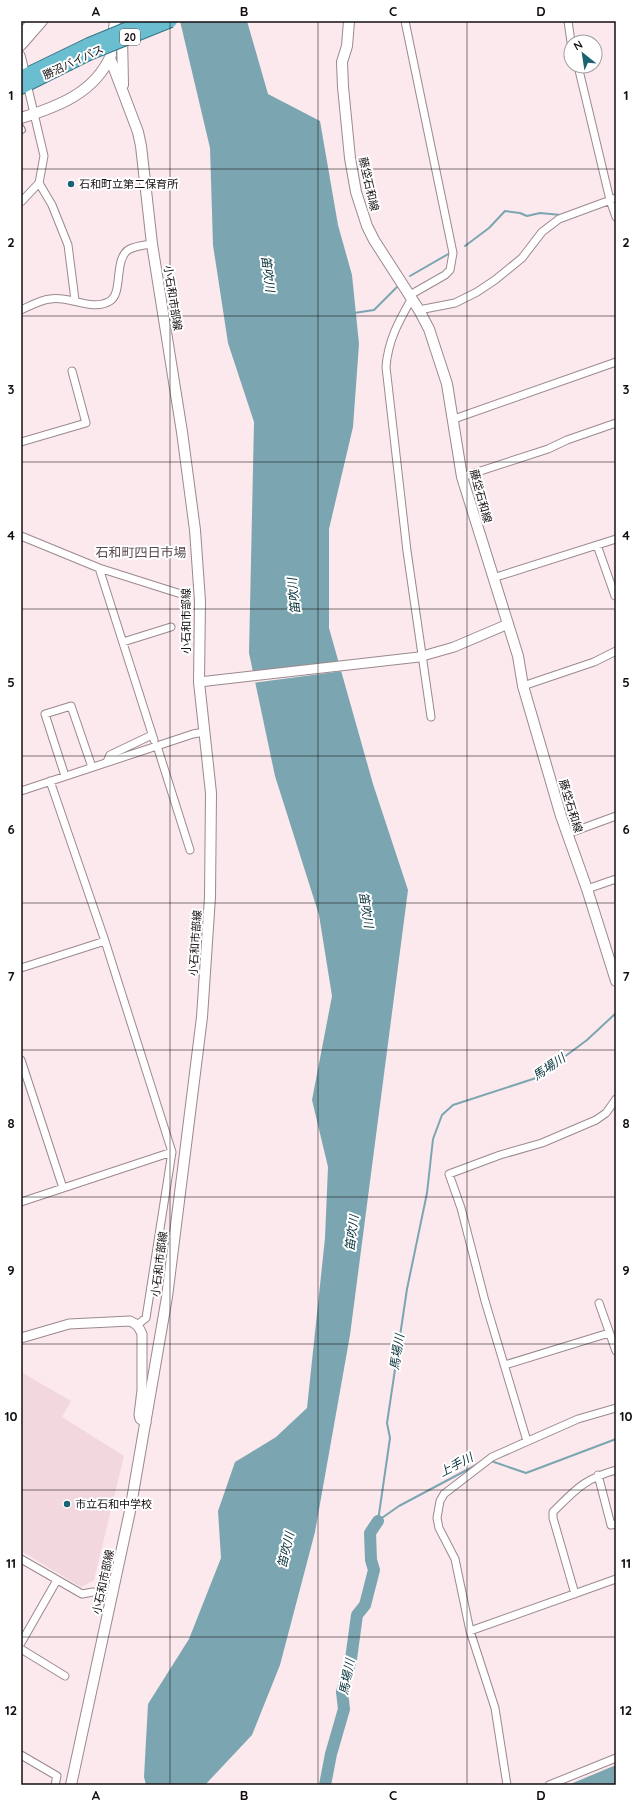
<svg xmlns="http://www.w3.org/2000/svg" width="637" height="1806" viewBox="0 0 637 1806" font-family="Quicksand,'Noto Sans JP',sans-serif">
	<rect width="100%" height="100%" fill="#fce9ed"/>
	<path fill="#f2d8de" d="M 21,1372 L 71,1401 L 62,1417 L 124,1456 L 94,1580 L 81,1587 L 21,1551 Z"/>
	<path fill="#7ba6b1" d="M 180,21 L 247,21 L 268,94 L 320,121 L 338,225 L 352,275 L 359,344 L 353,427 L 329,529 L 329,628 L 373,784 L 408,890 L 350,1335 L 315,1532 L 280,1665 L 252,1735 L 205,1785 L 146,1785 L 144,1777 L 148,1704 L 189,1639 L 221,1558 L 218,1511 L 235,1462 L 276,1437 L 307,1408 L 325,1238 L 328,1167 L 312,1100 L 332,996 L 319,915 L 275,776 L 249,653 L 254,422 L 228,343 L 213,245 L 210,148 Z
		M 616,1765 L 616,1785 L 568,1785 Z"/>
	<path fill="#fce9ed" d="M 341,663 L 343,671 L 253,683 L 251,674 Z"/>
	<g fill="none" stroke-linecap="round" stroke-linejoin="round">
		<path stroke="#7ba6b1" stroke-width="2" d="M 465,246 L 489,228 L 505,211 L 520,213 L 527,216 L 540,213 L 561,215
			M 410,276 L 450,253
			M 354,313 L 374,310 L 397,287
			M 491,1461 L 526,1473 L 616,1439
			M 379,1520 L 399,1506 L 478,1464
			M 378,1521 L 390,1438 L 387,1423 L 407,1289 L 427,1193 L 433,1139 L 442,1115 L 453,1105 L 536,1078 L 587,1040 L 616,1013"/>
		<path stroke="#7ba6b1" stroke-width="12" d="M 325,1785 L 331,1754 L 344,1709 L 342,1692 L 351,1659 L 357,1615 L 365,1605 L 374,1570 L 371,1560 L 370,1533 L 378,1521"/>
		<defs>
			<path id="pedestrian" d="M 21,128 L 22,130"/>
			<path id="minor" d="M 405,21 L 453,253 L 450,270 L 445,275 L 410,295
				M 568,21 L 571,42
				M 21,33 L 31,21
				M 21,55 L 24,67
				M 578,66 L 610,200 L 616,217
				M 39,183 L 52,205 L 68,245 L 75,300
				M 21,202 L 39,183 L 44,156 L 28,88
				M 412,298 C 399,321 388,340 386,367 L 407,551 L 431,717
				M 21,310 C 30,306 40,300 50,299 C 69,295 92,312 110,301 C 123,293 114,260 128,250 C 135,246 145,245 152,244
				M 419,310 L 455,303 L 477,292 L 495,280 L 522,258 L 542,232 L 559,219 L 616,198
				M 454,419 L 616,362
				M 21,442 L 86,423 L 72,371
				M 462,477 L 548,449 L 567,440 L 616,423
				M 21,536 L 99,568 L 181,594
				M 597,545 L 615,596
				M 99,568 L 154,740
				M 493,578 L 616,539
				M 123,642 L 171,627
				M 523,686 L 594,662 L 616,651
				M 158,749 L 190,850
				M 107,762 L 110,755 L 152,735
				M 65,776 L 45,714 L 71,706 L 92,767
				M 50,781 L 105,941 L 172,1152 L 146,1318 L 137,1325
				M 21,791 L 193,734 L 204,732
				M 567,834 L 616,816
				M 587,889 L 616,879
				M 21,968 L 105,941
				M 21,1060 L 63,1188
				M 21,1202 L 172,1152
				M 599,1303 L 616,1351
				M 505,1365 L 609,1333
				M 527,1441 L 485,1301 L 461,1208 L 449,1174 L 500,1155 L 542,1143 L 596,1120 L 606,1113 L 616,1099
				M 598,1475 L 611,1525 L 616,1524
				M 21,1559 L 82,1594 L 93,1592
				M 575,1594 L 553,1518 L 553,1512 C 576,1489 584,1479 616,1470
				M 470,1631 L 616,1579
				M 21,1643 L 57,1580
				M 21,1649 L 65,1676
				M 21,1755 L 57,1776 L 55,1785
				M 507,1785 L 495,1708 L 470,1631 L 455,1559 L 439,1528 L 437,1518 L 440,1501 L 444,1494 L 492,1457 L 578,1419 L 616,1408
				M 549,1785 L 616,1758"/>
			<path id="tertiary" d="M 199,682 L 419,657 L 454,647 L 508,624
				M 21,1338 L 69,1324 L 130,1321 C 137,1324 139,1327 142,1334 L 142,1390 L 139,1415 L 140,1419 L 146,1423"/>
			<path id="secondary" d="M 349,21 L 347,46 L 342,62 L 343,87 L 350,158 L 356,192 L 367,226 L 374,240 L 419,310 L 429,329 L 447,384 L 462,477 L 518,656 L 523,686 L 561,816 L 587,889 L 616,981
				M 122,35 L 123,85
				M 21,45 L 42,21
				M 21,118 C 57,107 95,93 111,55
				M 71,1785 L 130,1511 L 167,1297 L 202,1017 L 210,897 L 211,793 L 199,682 L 200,601 L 195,530 L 182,432 L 152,244 L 141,146 L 138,132 L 110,58 L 115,21"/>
			<path id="trunk" d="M 21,77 L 89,44
				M 21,88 L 89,54"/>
		</defs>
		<use href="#pedestrian" stroke="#9b898d" stroke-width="8"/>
		<use href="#minor" stroke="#9b898d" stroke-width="9"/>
		<use href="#tertiary" stroke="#9b898d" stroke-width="11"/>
		<use href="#secondary" stroke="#9b898d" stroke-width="12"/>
		<use href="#trunk" stroke="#347685" stroke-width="14"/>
		<use href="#pedestrian" stroke="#fff" stroke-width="5.5"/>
		<use href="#minor" stroke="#fff" stroke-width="7"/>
		<use href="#tertiary" stroke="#fff" stroke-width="9"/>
		<use href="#secondary" stroke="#fff" stroke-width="10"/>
		<use href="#trunk" stroke="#6bbed0" stroke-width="12"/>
		<defs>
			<path id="trunk-bridge" d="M 89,44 L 145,21
				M 89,54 L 171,21"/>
		</defs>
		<use href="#trunk-bridge" stroke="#347685" stroke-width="14" stroke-linecap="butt"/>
		<use href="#trunk-bridge" stroke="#6bbed0" stroke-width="12"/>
	</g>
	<path fill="none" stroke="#140e0f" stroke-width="1" stroke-opacity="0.55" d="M 170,21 L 170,1785M 318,21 L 318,1785M 467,21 L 467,1785M 21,169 L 616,169M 21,316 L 616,316M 21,462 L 616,462M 21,609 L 616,609M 21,756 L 616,756M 21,903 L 616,903M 21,1050 L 616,1050M 21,1197 L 616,1197M 21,1344 L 616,1344M 21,1490 L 616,1490M 21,1637 L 616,1637"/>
	<g fill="#1b6372" stroke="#fff" stroke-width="1.5">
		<circle cx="71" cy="184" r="4"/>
		<circle cx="67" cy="1504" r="4"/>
	</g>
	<g text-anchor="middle" stroke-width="4" stroke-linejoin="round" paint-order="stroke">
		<rect fill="#fff" stroke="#5a5657" stroke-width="1" x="120" y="29" width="20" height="16" rx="3"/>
		<g font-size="10" font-weight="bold" fill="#140e0f">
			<text x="130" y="41">20</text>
		</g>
		<g font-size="11" fill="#140e0f" stroke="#fff">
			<text transform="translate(73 62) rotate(-25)" y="4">勝沼バイパス</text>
			<text transform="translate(369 184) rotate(77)" y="4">藤垈石和線</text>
			<text transform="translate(173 298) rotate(81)" y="4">小石和市部線</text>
			<text transform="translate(481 496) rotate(75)" y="4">藤垈石和線</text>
			<text transform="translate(186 621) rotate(-90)" y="4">小石和市部線</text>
			<text transform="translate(571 806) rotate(73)" y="4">藤垈石和線</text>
			<text transform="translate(195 943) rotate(-86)" y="4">小石和市部線</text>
			<text transform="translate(159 1264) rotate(-83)" y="4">小石和市部線</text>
			<text transform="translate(103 1582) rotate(-78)" y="4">小石和市部線</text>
		</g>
		<g font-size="11" fill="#140e0f" stroke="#fff" text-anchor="start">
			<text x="79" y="188">石和町立第二保育所</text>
			<text x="75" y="1508">市立石和中学校</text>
		</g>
		<g font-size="12" font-style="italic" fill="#053039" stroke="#fff">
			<text transform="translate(268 274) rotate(83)" y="4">笛吹川</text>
			<text transform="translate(294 596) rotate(-96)" y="4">笛吹川</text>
			<text transform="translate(366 910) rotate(81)" y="4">笛吹川</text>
			<text transform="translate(549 1067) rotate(-34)" y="4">馬場川</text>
			<text transform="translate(352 1233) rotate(-83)" y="4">笛吹川</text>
			<text transform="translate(397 1352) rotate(-81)" y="4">馬場川</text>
			<text transform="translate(456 1465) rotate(-28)" y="4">上手川</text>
			<text transform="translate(286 1550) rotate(-77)" y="4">笛吹川</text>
			<text transform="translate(347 1677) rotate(-79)" y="4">馬場川</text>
		</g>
		<g font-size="13" fill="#58494c" stroke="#fff">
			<text x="141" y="557">石和町四日市場</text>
		</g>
	</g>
	<rect width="637" height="1806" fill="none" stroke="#ffffff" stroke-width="44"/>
	<g transform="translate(583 54) rotate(330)"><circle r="19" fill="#ffffff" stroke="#a19f9f"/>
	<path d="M0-3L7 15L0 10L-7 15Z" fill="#1b6372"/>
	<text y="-6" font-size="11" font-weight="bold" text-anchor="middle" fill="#140e0f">N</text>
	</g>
	<rect x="22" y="22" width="593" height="1762" fill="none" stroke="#140e0f" stroke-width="1.5"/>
	<g font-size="13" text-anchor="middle" font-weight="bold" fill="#140e0f">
		<text x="96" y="16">A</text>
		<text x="244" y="16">B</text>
		<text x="393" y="16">C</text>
		<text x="541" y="16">D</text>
		<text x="11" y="100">1</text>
		<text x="626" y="100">1</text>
		<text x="11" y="247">2</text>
		<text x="626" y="247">2</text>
		<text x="11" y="394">3</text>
		<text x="626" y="394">3</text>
		<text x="11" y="540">4</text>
		<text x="626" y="540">4</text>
		<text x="11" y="687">5</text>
		<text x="626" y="687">5</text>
		<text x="11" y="834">6</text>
		<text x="626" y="834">6</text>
		<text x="11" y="981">7</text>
		<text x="626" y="981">7</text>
		<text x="11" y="1128">8</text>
		<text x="626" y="1128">8</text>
		<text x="11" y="1275">9</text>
		<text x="626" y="1275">9</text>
		<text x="11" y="1421">10</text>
		<text x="626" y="1421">10</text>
		<text x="11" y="1568">11</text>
		<text x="626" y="1568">11</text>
		<text x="11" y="1715">12</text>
		<text x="626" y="1715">12</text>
		<text x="96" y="1800">A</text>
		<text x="244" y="1800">B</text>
		<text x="393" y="1800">C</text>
		<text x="541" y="1800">D</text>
	</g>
</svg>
